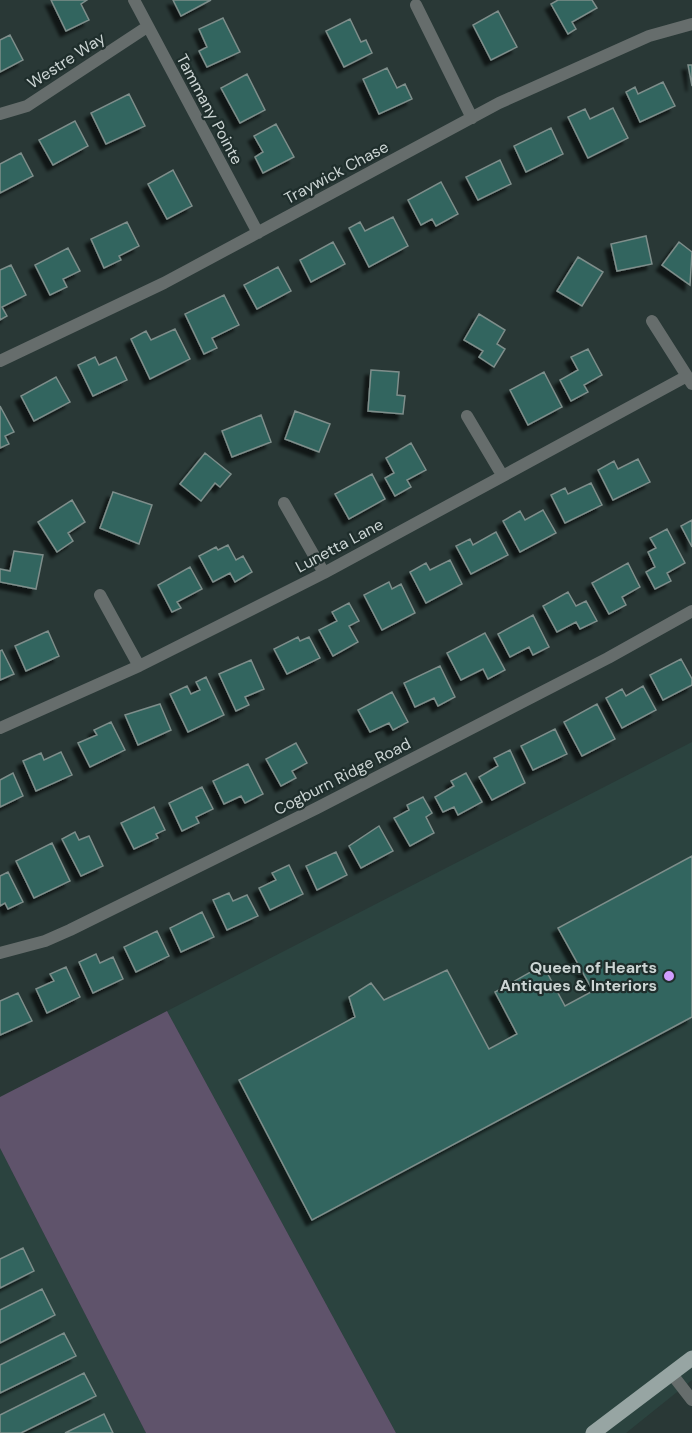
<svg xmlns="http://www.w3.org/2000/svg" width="692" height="1433" viewBox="0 0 692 1433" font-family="'DM Sans',sans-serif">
	<defs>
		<filter id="shadow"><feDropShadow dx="-5.5" dy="5.5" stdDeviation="1.5" flood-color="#0009"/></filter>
	</defs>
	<rect width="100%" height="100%" fill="#293836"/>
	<path fill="#2b433f" d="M 692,742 L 692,1380 L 626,1433 L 396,1433 L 167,1011 Z
		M 0,1148 L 146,1433 L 0,1433 Z"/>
	<path fill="#5f536b" d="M 167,1011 L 396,1433 L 146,1433 L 0,1148 L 0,1097 Z"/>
	<path fill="#32655f" stroke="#7e8e8b" stroke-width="1.5" filter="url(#shadow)" d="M 51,0 L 87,0 L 81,4 L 89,20 L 66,31 Z
		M 173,0 L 211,0 L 181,16 Z
		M 558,0 L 592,0 L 597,8 L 572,22 L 576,29 L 568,34 L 551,4 Z
		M 498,11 L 517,47 L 491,60 L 473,25 Z
		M 223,18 L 240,52 L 207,67 L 199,51 L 207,47 L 199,29 Z
		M 350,19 L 361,42 L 366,40 L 372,53 L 344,67 L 326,31 Z
		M 10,35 L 23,60 L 0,72 L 0,40 Z
		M 688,65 L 692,65 L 692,86 Z
		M 387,68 L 397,88 L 405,84 L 412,99 L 379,114 L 363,79 Z
		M 247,74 L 265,110 L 240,123 L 221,88 Z
		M 663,82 L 675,106 L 640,122 L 626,92 L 635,87 L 638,94 Z
		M 129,94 L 145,126 L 106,144 L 91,113 Z
		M 613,108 L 628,138 L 588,158 L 568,117 L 585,109 L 590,119 Z
		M 75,121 L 88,146 L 53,165 L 39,140 Z
		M 276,124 L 294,157 L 263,173 L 255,157 L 263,152 L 254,136 Z
		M 551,128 L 563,154 L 526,172 L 514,146 Z
		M 21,153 L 33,176 L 0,193 L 0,164 Z
		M 500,160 L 511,184 L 478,200 L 466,177 Z
		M 173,170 L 192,206 L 167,219 L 148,184 Z
		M 441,182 L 458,214 L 436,226 L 432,219 L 421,225 L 408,200 Z
		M 393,217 L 408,246 L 369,267 L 349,228 L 360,222 L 365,231 Z
		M 127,222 L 139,246 L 119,256 L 121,260 L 104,268 L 91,239 Z
		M 646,236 L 652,264 L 617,271 L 611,244 Z
		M 333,242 L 345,264 L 311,282 L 300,260 Z
		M 679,242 L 692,252 L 690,285 L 662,265 Z
		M 68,248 L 80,271 L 63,279 L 67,287 L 50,295 L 35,265 Z
		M 578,257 L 603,272 L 582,306 L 557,291 Z
		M 11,265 L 26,295 L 2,307 L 7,316 L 0,320 L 0,270 Z
		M 278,267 L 291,291 L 257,309 L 244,285 Z
		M 224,295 L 239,325 L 212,338 L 217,348 L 204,354 L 185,314 Z
		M 479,314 L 505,330 L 497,344 L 505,349 L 494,367 L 479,357 L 483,351 L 464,340 Z
		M 175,329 L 190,359 L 150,379 L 131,339 L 146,331 L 151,340 Z
		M 588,349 L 602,375 L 584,385 L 588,392 L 571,401 L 560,380 L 578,370 L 571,357 Z
		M 95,357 L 99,365 L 116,357 L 127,380 L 93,396 L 78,365 Z
		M 371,370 L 399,372 L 397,395 L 405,396 L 403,414 L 368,411 Z
		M 544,372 L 562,407 L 528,425 L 510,390 Z
		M 56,377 L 70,402 L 34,421 L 21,396 Z
		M 0,406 L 14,432 L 5,436 L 9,444 L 0,448 Z
		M 295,411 L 330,424 L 319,452 L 285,439 Z
		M 261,415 L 271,442 L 232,457 L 222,431 Z
		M 411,443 L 426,470 L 407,480 L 411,487 L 395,496 L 385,478 L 394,473 L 386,458 Z
		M 205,453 L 231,474 L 220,487 L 215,483 L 201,501 L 180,484 Z
		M 638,459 L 650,482 L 613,500 L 598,470 L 614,461 L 618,469 Z
		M 372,474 L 385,499 L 349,519 L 335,494 Z
		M 591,483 L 602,505 L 565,523 L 551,495 L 565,488 L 568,494 Z
		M 113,492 L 152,505 L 139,544 L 100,528 Z
		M 72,500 L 85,522 L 68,533 L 73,541 L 57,552 L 38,522 Z
		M 543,510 L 556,533 L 520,552 L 503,521 L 520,511 L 525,520 Z
		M 692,520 L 692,547 L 681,526 Z
		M 667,529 L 685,563 L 667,573 L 671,581 L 655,589 L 646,572 L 655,567 L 648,552 L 656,548 L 650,538 Z
		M 496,532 L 508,555 L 471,574 L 456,546 L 470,539 L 473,545 Z
		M 228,545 L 236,560 L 243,556 L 252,572 L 235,582 L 230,573 L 213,582 L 199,556 L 216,547 L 218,550 Z
		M 14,551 L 43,555 L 36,589 L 0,582 L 0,569 L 10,571 Z
		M 450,560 L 462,584 L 426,603 L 410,572 L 426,563 L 430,570 Z
		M 628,563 L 640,587 L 622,597 L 626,605 L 609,614 L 592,583 Z
		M 190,567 L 202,589 L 177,602 L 181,608 L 172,612 L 158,585 Z
		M 389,582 L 392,589 L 401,584 L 415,613 L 382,630 L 364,595 Z
		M 568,592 L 576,606 L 586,601 L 597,621 L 580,629 L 576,622 L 557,632 L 543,606 Z
		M 349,603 L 359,621 L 349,626 L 358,642 L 333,656 L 319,630 L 337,621 L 332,612 Z
		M 533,615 L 549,647 L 533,655 L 529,647 L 510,657 L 498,634 Z
		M 48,631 L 59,656 L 26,671 L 15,646 Z
		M 485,633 L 505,670 L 488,679 L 483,669 L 461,680 L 447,653 Z
		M 298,637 L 300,641 L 309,637 L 320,658 L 287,674 L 274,649 Z
		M 2,650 L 14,674 L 0,680 L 0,651 Z
		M 681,659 L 692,679 L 692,685 L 663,700 L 650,675 Z
		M 251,660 L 264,689 L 245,697 L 249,705 L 236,711 L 219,674 Z
		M 440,666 L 455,697 L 438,706 L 434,698 L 415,707 L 404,683 Z
		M 206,677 L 224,715 L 188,732 L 170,694 L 187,686 L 191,694 L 200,690 L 196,682 Z
		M 643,686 L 656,710 L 622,728 L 606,698 L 622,689 L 626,696 Z
		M 392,692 L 408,722 L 393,730 L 389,723 L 370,732 L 358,710 Z
		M 160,704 L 171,730 L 138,745 L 125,715 Z
		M 597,704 L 615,739 L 582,756 L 564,722 Z
		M 111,722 L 125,750 L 90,767 L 78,743 L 97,735 L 94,730 Z
		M 555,729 L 567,754 L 533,770 L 521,746 Z
		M 296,743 L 307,763 L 292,771 L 296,778 L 281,786 L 266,759 Z
		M 510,750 L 525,783 L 492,800 L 479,777 L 498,766 L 494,758 Z
		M 61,752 L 72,775 L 36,791 L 23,761 L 41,753 L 44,760 Z
		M 248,764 L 263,794 L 245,803 L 241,796 L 224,804 L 213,781 Z
		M 13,773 L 23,796 L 0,807 L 0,780 Z
		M 466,773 L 482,802 L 458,815 L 454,807 L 443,812 L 435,797 L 454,786 L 451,781 Z
		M 202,787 L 213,809 L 196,817 L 199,823 L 182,831 L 169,803 Z
		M 423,797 L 432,813 L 426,817 L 434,833 L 410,846 L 394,818 L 409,810 L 407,805 Z
		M 154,807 L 165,830 L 156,834 L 158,838 L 134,849 L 121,823 Z
		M 379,826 L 393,851 L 361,868 L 349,846 Z
		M 75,832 L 79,840 L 89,836 L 103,866 L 81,876 L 62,839 Z
		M 52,843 L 70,881 L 34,898 L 16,861 Z
		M 336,852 L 347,875 L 317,890 L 306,866 Z
		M 692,856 L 692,1017 L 312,1220 L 239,1080 L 355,1017 L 349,997 L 371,983 L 384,1000 L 447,970 L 489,1049 L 517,1034 L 495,992 L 543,965 L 565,1006 L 593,991 L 558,928 Z
		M 289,865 L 303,894 L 270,910 L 259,888 L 276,880 L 272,873 Z
		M 8,872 L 23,902 L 8,909 L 5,903 L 0,906 L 0,876 Z
		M 229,893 L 233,901 L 247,895 L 258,916 L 227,930 L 213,900 Z
		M 202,912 L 214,937 L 181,952 L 170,928 Z
		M 157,931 L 169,956 L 136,972 L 124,947 Z
		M 96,954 L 100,963 L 113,957 L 123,979 L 93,993 L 79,962 Z
		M 66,967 L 80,997 L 47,1013 L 36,989 L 54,981 L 50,974 Z
		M 18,993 L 32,1021 L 0,1035 L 0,1001 Z
		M 23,1248 L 34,1271 L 0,1288 L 0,1259 Z
		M 42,1289 L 55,1315 L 0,1343 L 0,1310 Z
		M 64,1333 L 76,1356 L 0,1393 L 0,1365 Z
		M 84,1373 L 96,1396 L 21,1433 L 0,1433 L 0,1415 Z
		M 104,1414 L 113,1433 L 65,1433 Z"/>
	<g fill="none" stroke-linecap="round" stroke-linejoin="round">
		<path stroke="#666d6c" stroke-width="12" d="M 134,0 L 258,233
			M 416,5 L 472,118
			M 0,114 L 27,106 L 147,27
			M 652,321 L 692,384
			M 0,361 L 164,283 L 499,103 L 649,36 L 692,24
			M 467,416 L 502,475
			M 284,503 L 324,573
			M 100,595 L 139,666
			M 0,728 L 139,666 L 324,573 L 687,376
			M 0,953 L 45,941 L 70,930 L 317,808 L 608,658 L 692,611
			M 671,1373 L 692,1400"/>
		<path stroke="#97a5a3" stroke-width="15" d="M 593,1433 L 692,1358"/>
	</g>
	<circle fill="#d09dfe" stroke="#1f2e2c" stroke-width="2" cx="669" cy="976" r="6"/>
	<g text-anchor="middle" stroke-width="4.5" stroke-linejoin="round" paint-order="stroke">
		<g font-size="16" fill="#ccd5d4" stroke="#1f2e2c">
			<text transform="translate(66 60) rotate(-33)" y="6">Westre Way</text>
			<text transform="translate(210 109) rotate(62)" y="6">Tammany Pointe</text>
			<text transform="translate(336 172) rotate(-28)" y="6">Traywick Chase</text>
			<text transform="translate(339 545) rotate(-28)" y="6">Lunetta Lane</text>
			<text transform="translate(342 776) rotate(-27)" y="6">Cogburn Ridge Road</text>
		</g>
		<g font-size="16" font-weight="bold" fill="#ccd5d4" stroke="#1f2e2c" text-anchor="end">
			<text x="657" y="973">Queen of Hearts<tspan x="657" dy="18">Antiques &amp; Interiors</tspan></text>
		</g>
	</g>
</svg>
